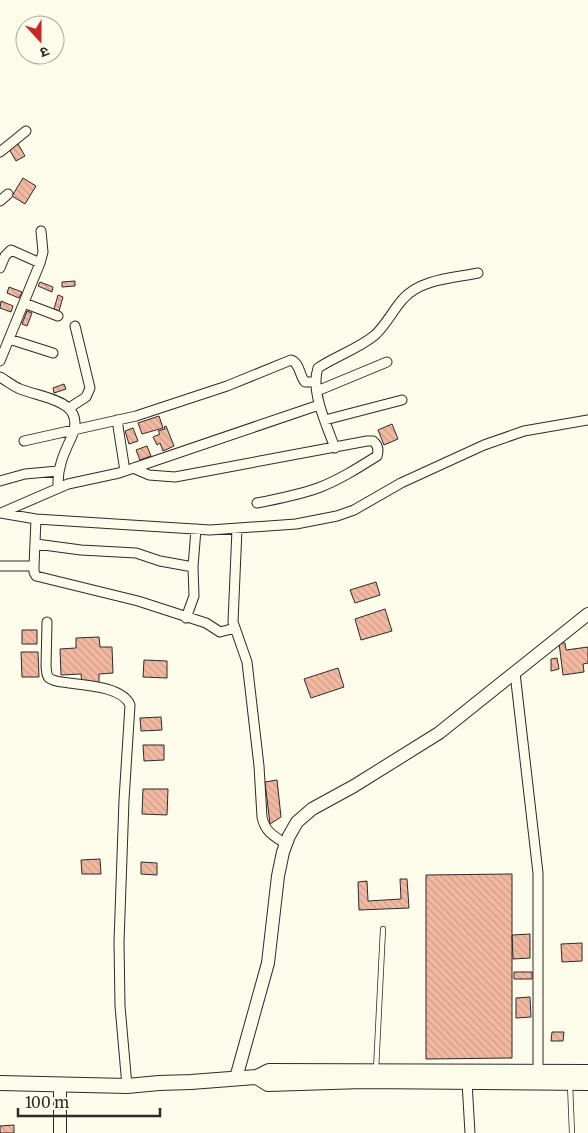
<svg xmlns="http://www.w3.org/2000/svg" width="588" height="1133" viewBox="0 0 588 1133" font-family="Merriweather,'Noto Sans Devanagari',serif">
	<defs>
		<pattern id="building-back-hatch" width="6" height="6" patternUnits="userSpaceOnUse" patternTransform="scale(1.25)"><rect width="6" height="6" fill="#f2b8a0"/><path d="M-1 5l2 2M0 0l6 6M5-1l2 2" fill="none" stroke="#d09e8a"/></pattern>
	</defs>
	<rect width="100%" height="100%" fill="#fdfbea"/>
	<path fill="url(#building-back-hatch)" stroke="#2b2b2b" d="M 18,144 L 25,156 L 16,161 L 9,149 Z
		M 23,178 L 36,186 L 25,204 L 12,196 Z
		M 75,281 L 75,286 L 62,287 L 62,282 Z
		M 40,282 L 53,287 L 52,292 L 38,286 Z
		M 9,287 L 22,292 L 19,298 L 7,293 Z
		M 58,295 L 63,297 L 59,311 L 54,309 Z
		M 1,301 L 13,306 L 11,312 L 0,308 Z
		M 27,311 L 32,313 L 27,326 L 22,324 Z
		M 64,384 L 66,389 L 54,393 L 53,388 Z
		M 159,416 L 163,428 L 142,434 L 138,423 Z
		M 392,424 L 398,439 L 384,445 L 378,430 Z
		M 166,426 L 174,446 L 163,451 L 160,443 L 157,445 L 153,437 L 160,434 L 158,431 L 165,429 L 164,427 Z
		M 133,428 L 138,441 L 129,444 L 125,431 Z
		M 147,446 L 151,456 L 140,460 L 136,450 Z
		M 376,582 L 380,595 L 355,603 L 350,590 Z
		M 385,609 L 392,631 L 361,640 L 355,619 Z
		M 22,630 L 37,630 L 37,644 L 22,644 Z
		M 99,637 L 100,647 L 112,647 L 113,673 L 99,674 L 99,683 L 82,684 L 81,674 L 61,675 L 60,649 L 76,648 L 76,638 Z
		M 559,643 L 565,643 L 566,650 L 588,647 L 588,663 L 583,664 L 584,672 L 563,675 Z
		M 21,652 L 38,652 L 39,677 L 22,677 Z
		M 557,658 L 559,669 L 551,671 L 551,659 Z
		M 144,660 L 167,661 L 167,678 L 143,677 Z
		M 338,668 L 344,687 L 311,698 L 304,679 Z
		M 161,717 L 162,730 L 141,731 L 140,718 Z
		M 143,745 L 164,745 L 164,760 L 144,761 Z
		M 277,780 L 281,817 L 270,824 L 265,782 Z
		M 143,789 L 168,789 L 167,815 L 142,814 Z
		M 100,859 L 101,874 L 82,874 L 81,860 Z
		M 141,862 L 157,863 L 157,875 L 141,874 Z
		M 512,874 L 512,1058 L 426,1059 L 426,875 Z
		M 400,879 L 407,879 L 409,908 L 359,910 L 358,882 L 367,881 L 368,901 L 401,899 Z
		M 530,934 L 530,958 L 513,959 L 512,935 Z
		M 582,943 L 582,961 L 562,962 L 561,944 Z
		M 514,972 L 532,972 L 532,979 L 514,979 Z
		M 530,997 L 531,1017 L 516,1018 L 516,998 Z
		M 552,1032 L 564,1032 L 563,1041 L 551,1041 Z
		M 14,1125 L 14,1133 L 0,1133 L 0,1126 Z"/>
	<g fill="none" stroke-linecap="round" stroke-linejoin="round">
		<defs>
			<path id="lane" d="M 376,1070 L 383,929
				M 570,1084 L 572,1133"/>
			<path id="street" d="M 0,152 L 26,131
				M 0,201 L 8,194
				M 0,268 L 5,256 L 11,250 L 40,263
				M 24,303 L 58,316
				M 9,339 L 53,353
				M 0,361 L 40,263 L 43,252 L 41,231
				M 0,377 C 7,381 13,386 20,389 C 42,398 87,400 72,436 C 64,453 57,468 58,488
				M 317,391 L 387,362
				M 69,408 L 86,397 L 90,388 L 75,326
				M 117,420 L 125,471
				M 325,420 L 402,400
				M 24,441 L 136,416 L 227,386 L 291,360 C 300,363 299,375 305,382 L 316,382
				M 335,448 C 327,426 310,391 318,368 C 336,356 358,349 375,335 C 386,325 393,310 403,299 C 420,279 454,278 478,273
				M 133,468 L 149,475 L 175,477 L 367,441 L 373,441 C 378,445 379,450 377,456 C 358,468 339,480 318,488 C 298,495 278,499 257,503
				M 0,481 L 25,474 L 58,471
				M 0,513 L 36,519 L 210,530 L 296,524 L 337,516 L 354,510 L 401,483 L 484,445 L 524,431 L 588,420
				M 1,513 L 68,484 L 119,473 L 319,405
				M 36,519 L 34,566 L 34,572 L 36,576 L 138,601 L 206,623 L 220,632 L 235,628
				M 237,529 L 233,622 L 247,662 L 259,766 L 262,817 C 265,832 274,836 286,844
				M 36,544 L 81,550 L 136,553 L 160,561 L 193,567
				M 0,566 L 34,566
				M 186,618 L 194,596 L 193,567 L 196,529
				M 47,622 L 46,667 C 47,671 46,675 49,678 C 54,682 63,682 69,683 C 85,685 123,687 130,705 L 124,800 L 119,942 L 120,1006 L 127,1086
				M 515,673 L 538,873 L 538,1072
				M 467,1082 L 470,1133"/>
			<path id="secondary" d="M 236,1078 L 268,963 L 278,876 L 283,852 L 289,836 L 297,822 L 312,809 L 354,786 L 439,733 L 588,614
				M 60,1084 L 60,1133"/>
			<path id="primary" d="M 257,1077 L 268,1084 L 363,1081 L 588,1083
				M 0,1083 L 127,1086 L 159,1083 L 191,1082 L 257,1077 L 269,1071 L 588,1072"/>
		</defs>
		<use href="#lane" stroke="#2b2b2b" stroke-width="6"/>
		<use href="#street" stroke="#2b2b2b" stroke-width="11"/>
		<use href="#secondary" stroke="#2b2b2b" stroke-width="14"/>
		<use href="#primary" stroke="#2b2b2b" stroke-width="16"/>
		<use href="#lane" stroke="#fdfbea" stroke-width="4.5"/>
		<use href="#street" stroke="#fdfbea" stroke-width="9"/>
		<use href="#secondary" stroke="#fdfbea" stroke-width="12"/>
		<use href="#primary" stroke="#fdfbea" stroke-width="14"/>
	</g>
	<g transform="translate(40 40) rotate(159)"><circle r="24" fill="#fdfbea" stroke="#a9a89e"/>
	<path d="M0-4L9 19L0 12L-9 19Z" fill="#c62828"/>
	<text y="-8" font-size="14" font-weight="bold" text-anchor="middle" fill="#2b2b2b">उ</text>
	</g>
	<path d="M18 1108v8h142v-8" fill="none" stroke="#2b2b2b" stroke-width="2.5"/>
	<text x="25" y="1108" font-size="15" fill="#2b2b2b" stroke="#fdfbea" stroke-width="4" paint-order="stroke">100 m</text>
</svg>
